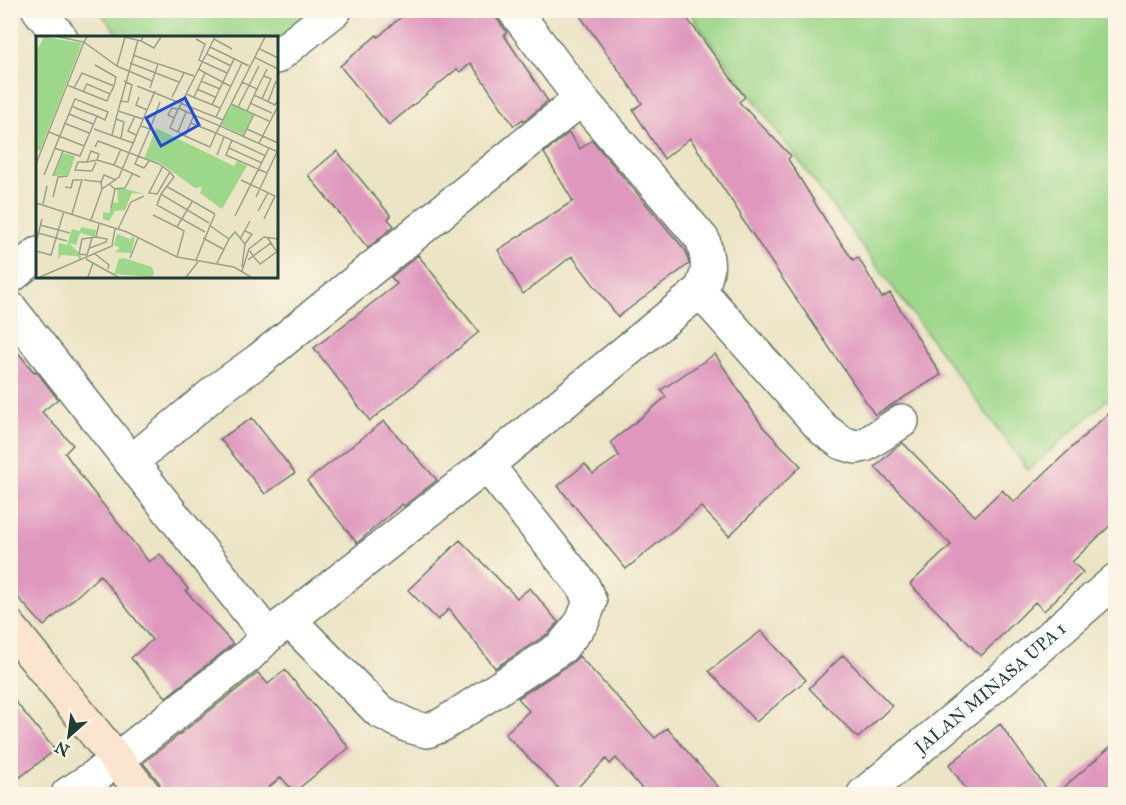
<svg xmlns="http://www.w3.org/2000/svg" width="1126" height="805" viewBox="0 0 1126 805" font-family="'IM FELL Great Primer',serif">
	<rect width="100%" height="100%" fill="#fcf5e5"/>
	<filter id="ink" filterUnits="userSpaceOnUse"><feTurbulence type="fractalNoise" baseFrequency=".0167" numOctaves="2"/><feDisplacementMap in="SourceGraphic" scale="12" xChannelSelector="R" yChannelSelector="G"/><feConvolveMatrix kernelMatrix="1 2 1 2 8 2 1 2 1" color-interpolation-filters="sRGB"/></filter>
	<filter id="wash" filterUnits="userSpaceOnUse"><feTurbulence type="fractalNoise" baseFrequency=".008" numOctaves="4" result="noise"/><feDisplacementMap in="SourceGraphic" scale="24" xChannelSelector="R" yChannelSelector="G"/><feGaussianBlur stdDeviation="1.35" result="paint"/><feColorMatrix in="noise" values="0 0 0 0 0 0 0 0 0 0 0 0 0 0 0 0 0 1.4 0 .05"/><feComposite in="paint" operator="in"/></filter>
	<g filter="url(#wash)">
		<rect width="100%" height="100%" fill="#ebe4c5"/>
		<path fill="#9dd78a" stroke="#5e8a5f" stroke-width="1.5" d="M 99,11 L 334,11 L 276,38 L 121,37 Z
			M 688,11 L 1115,11 L 1115,393 L 1028,470 Z"/>
		<g id="blocks">
			<path fill="#df97be" d="M 409,10 L 490,10 L 507,32 L 504,35 L 548,101 L 524,121 L 523,119 L 514,126 L 471,63 L 460,72 L 457,69 L 389,125 L 340,66 L 377,35 L 378,37 Z
				M 576,10 L 681,10 L 745,97 L 739,102 L 791,156 L 788,159 L 831,229 L 853,260 L 858,257 L 882,298 L 890,293 L 941,375 L 875,415 L 740,216 L 741,215 L 690,138 L 664,159 L 633,110 L 642,103 Z
				M 569,133 L 580,149 L 592,140 L 686,251 L 689,264 L 618,317 L 572,256 L 523,294 L 498,250 L 573,201 L 544,153 Z
				M 337,151 L 391,216 L 388,219 L 394,226 L 368,248 L 308,175 Z
				M 418,255 L 479,332 L 370,421 L 314,348 L 397,284 L 391,277 Z
				M 10,343 L 34,372 L 36,371 L 58,399 L 42,412 L 73,445 L 65,453 L 90,488 L 149,562 L 160,554 L 188,589 L 186,591 L 233,644 L 166,697 L 131,658 L 152,640 L 100,575 L 44,626 L 10,589 Z
				M 715,354 L 763,427 L 801,466 L 729,536 L 701,507 L 626,569 L 558,486 L 585,464 L 593,474 L 619,456 L 611,442 L 666,397 L 661,390 Z
				M 1116,406 L 1116,520 L 1072,562 L 1083,572 L 1044,611 L 1035,602 L 981,656 L 910,584 L 951,545 L 875,467 L 894,449 L 903,443 L 975,516 L 1002,490 L 1014,502 Z
				M 252,418 L 295,473 L 265,494 L 220,439 Z
				M 384,421 L 437,480 L 404,506 L 402,504 L 357,543 L 307,481 Z
				M 460,540 L 517,598 L 530,588 L 558,622 L 549,633 L 495,668 L 449,609 L 438,620 L 408,590 Z
				M 761,631 L 806,680 L 756,722 L 709,671 Z
				M 843,655 L 892,706 L 858,738 L 809,688 Z
				M 579,656 L 655,738 L 667,728 L 725,795 L 647,795 L 616,758 L 610,764 L 606,759 L 570,795 L 565,795 L 505,734 L 529,711 L 518,698 L 572,663 Z
				M 285,670 L 349,748 L 294,792 L 281,777 L 260,795 L 162,795 L 162,791 L 159,782 L 143,763 L 258,673 L 268,684 Z
				M 10,695 L 55,750 L 10,785 Z
				M 1000,724 L 1051,795 L 970,795 L 949,765 Z
				M 1116,742 L 1116,794 L 1056,794 Z"/>
		</g>
	</g>
	<g filter="url(#ink)">
		<use href="#blocks" fill-opacity="0" stroke="#667767" stroke-width="1.5"/>
		<g fill="none" stroke-linecap="round" stroke-linejoin="round">
			<defs>
				<g id="street">
					<path d="M 39,10 L 61,38"/>
					<path d="M 276,57 L 335,10"/>
					<path d="M 10,277 L 38,254"/>
					<path d="M 700,291 L 823,429 L 842,443 L 856,447 L 865,445 L 902,421"/>
					<path d="M 10,308 L 268,636"/>
					<path d="M 131,462 L 220,388 L 259,360 L 581,99 L 514,10"/>
					<path d="M 487,465 L 583,586 L 590,602 L 582,622 L 562,647 L 442,725 L 427,731 L 409,726 L 379,711 L 289,620 L 487,465 L 700,291 C 711,269 708,262 703,240 L 581,99"/>
					<path d="M 68,794 L 93,778 L 247,657 L 268,636 L 285,623"/>
					<path id="s1" d="M 864,794 L 995,685 L 1116,580"/>
				</g>
				<path id="secondary" d="M 10,627 L 144,794"/>
			</defs>
			<use href="#street" stroke="#667767" stroke-width="36"/>
			<use href="#secondary" stroke="#667767" stroke-width="36"/>
			<use href="#street" stroke="#fff" stroke-width="33"/>
			<use href="#secondary" stroke="#fbe5cf" stroke-width="33"/>
		</g>
	</g>
	<g text-anchor="middle" stroke-width="6" stroke-linejoin="round" paint-order="stroke">
		<g font-size="18" fill="#1f3d34" stroke="#fcf5e5">
			<text dy="6" stroke="none"><textPath href="#s1" startOffset="165">JALAN MINASA UPA 1</textPath></text>
		</g>
	</g>
	<g transform="translate(36 36)">
		<rect width="242" height="242" fill="#ebe4c5"/>
		<path d="M 8,1 L 46,7 L 4,115 L 0,112 L 0,16 ZM 196,69 L 217,78 L 207,99 L 185,89 ZM 120,92 L 198,130 L 201,125 L 211,130 L 186,173 L 164,157 L 166,151 L 159,152 L 123,126 L 108,123 ZM 27,117 L 39,120 L 33,139 L 18,140 ZM 81,151 L 109,158 L 96,157 L 89,174 L 79,175 L 73,185 L 67,183 L 67,176 L 73,177 L 76,166 L 82,167 ZM 45,191 L 60,194 L 59,201 L 44,197 L 40,209 L 33,207 L 45,219 L 45,225 L 41,220 L 25,219 L 22,224 L 23,207 L 31,209 L 36,193 L 44,195 ZM 81,198 L 94,203 L 94,207 L 95,201 L 99,202 L 95,217 L 79,216 L 84,212 L 78,209 ZM 88,222 L 116,231 L 118,237 L 116,241 L 78,238 L 83,223 Z" fill="#9dd78a"/>
		<path fill="none" stroke="#99a18b" stroke-width="1.5" d="M 51,1 L 48,6 L 81,30 L 116,45M 88,1 L 105,5 L 107,1M 229,1 L 184,90 L 242,116M 160,3 L 169,8 L 163,24 L 191,37M 178,3 L 196,13M 102,4 L 82,75 L 107,83M 105,5 L 118,12 L 125,1M 174,11 L 213,30M 224,13 L 242,22M 171,18 L 195,30M 97,19 L 122,28 L 114,52M 218,21 L 242,33M 94,27 L 143,46M 123,28 L 158,40M 81,30 L 89,1M 162,33 L 194,50M 165,45 L 184,53M 206,46 L 221,53 L 231,33M 31,49 L 71,65 L 74,58M 101,50 L 187,84M 38,52 L 46,37 L 78,50M 161,53 L 179,61M 47,56 L 51,48 L 74,58 L 78,50 L 80,41 L 59,29M 150,58 L 184,72M 218,59 L 239,69 L 242,64M 103,61 L 100,69 L 111,74M 136,61 L 148,37M 158,61 L 169,37M 226,63 L 235,43 L 228,40M 84,65 L 92,66 L 96,49 L 88,45M 232,66 L 240,45M 214,67 L 236,77M 195,68 L 233,85M 176,69 L 198,23M 36,70 L 42,73 L 61,80 L 69,84 L 72,76 L 39,63 L 19,112 L 21,113 L 44,120 L 61,80M 202,71 L 223,30M 142,72 L 158,79 L 149,100 L 174,111 L 180,97 L 155,87M 143,72 L 179,1M 211,75 L 221,53M 33,78 L 57,88M 158,79 L 184,90 L 180,97 L 230,120M 99,80 L 92,95 L 100,99M 180,81 L 206,27M 138,82 L 132,79 L 136,72 L 142,73 L 134,92 L 142,96M 80,83 L 88,86 L 85,102M 28,87 L 53,97M 105,90 L 114,93 L 99,128 L 108,132 L 113,125M 58,93 L 97,107M 114,93 L 124,66M 211,93 L 242,107M 13,96 L 48,110M 76,99 L 82,75M 149,100 L 142,96 L 150,76M 207,101 L 218,78M 196,104 L 190,119 L 231,137M 223,107 L 242,70M 59,111 L 62,105 L 123,128 L 134,136M 193,112 L 226,127M 85,113 L 78,129 L 104,141M 181,119 L 188,101M 61,124 L 63,118 L 55,115 L 51,126 L 61,124 L 78,129M 51,126 L 42,126 L 39,134 L 56,135 L 60,126M 0,128 L 48,6 L 23,1M 127,130 L 113,157 L 121,158 L 134,136M 8,139 L 19,112M 17,140 L 27,115M 48,144 L 65,146 L 66,153M 205,144 L 239,160 L 228,183M 65,146 L 68,139 L 80,144M 73,148 L 79,153 L 75,172M 130,150 L 179,178M 29,151 L 35,152 L 37,144 L 46,144 L 36,178M 79,153 L 89,152 L 97,137M 125,158 L 138,141 L 134,136M 17,161 L 22,141 L 32,140M 220,161 L 241,116M 0,167 L 91,196 L 141,221 L 198,231 L 215,241M 7,168 L 11,150M 222,175 L 232,157M 117,179 L 141,191 L 156,166M 199,180 L 233,112M 55,184 L 66,153 L 83,141 L 119,55M 4,189 L 34,197M 173,189 L 193,203 L 181,227M 82,193 L 95,166 L 108,160M 169,196 L 121,169 L 125,158 L 173,187M 2,197 L 31,205M 231,201 L 241,216M 56,202 L 51,219 L 43,218 L 46,203 L 60,201 L 63,188M 167,202 L 187,213M 193,203 L 199,196 L 209,208 L 206,231M 204,203 L 214,185M 0,207 L 6,183M 209,208 L 216,198 L 209,195M 54,212 L 70,206 L 71,203 L 60,201M 0,215 L 15,219 L 28,175M 214,215 L 217,220 L 235,207M 58,217 L 73,229 L 72,233M 141,221 L 148,195 L 141,191M 94,222 L 102,202M 50,223 L 57,227 L 52,241M 160,224 L 179,178M 212,224 L 217,220 L 224,228 L 242,215M 57,227 L 82,241M 206,235 L 213,213 L 228,201 L 242,203M 4,241 L 76,210 L 79,193M 150,241 L 162,226"/>
		<path fill="#1d4ed8" fill-opacity="0.15" stroke="#1d4ed8" stroke-width="3" d="M 149,62 L 163,89 L 125,110 L 110,82 Z"/>
		<rect width="242" height="242" fill="none" stroke="#1f3d34" stroke-width="3"/>
	</g>
	<rect width="1126" height="805" fill="none" stroke="#fcf5e5" stroke-width="36"/>
	<g transform="translate(69 736) rotate(208)" stroke="#fcf5e5" stroke-width="4.5" paint-order="stroke">
	<path d="M0-4.5L10 22L0 15L-10 22Z" fill="#1f3d34"/>
	<text y="-9" font-size="16" font-weight="bold" text-anchor="middle" fill="#1f3d34">N</text>
	</g>
</svg>
